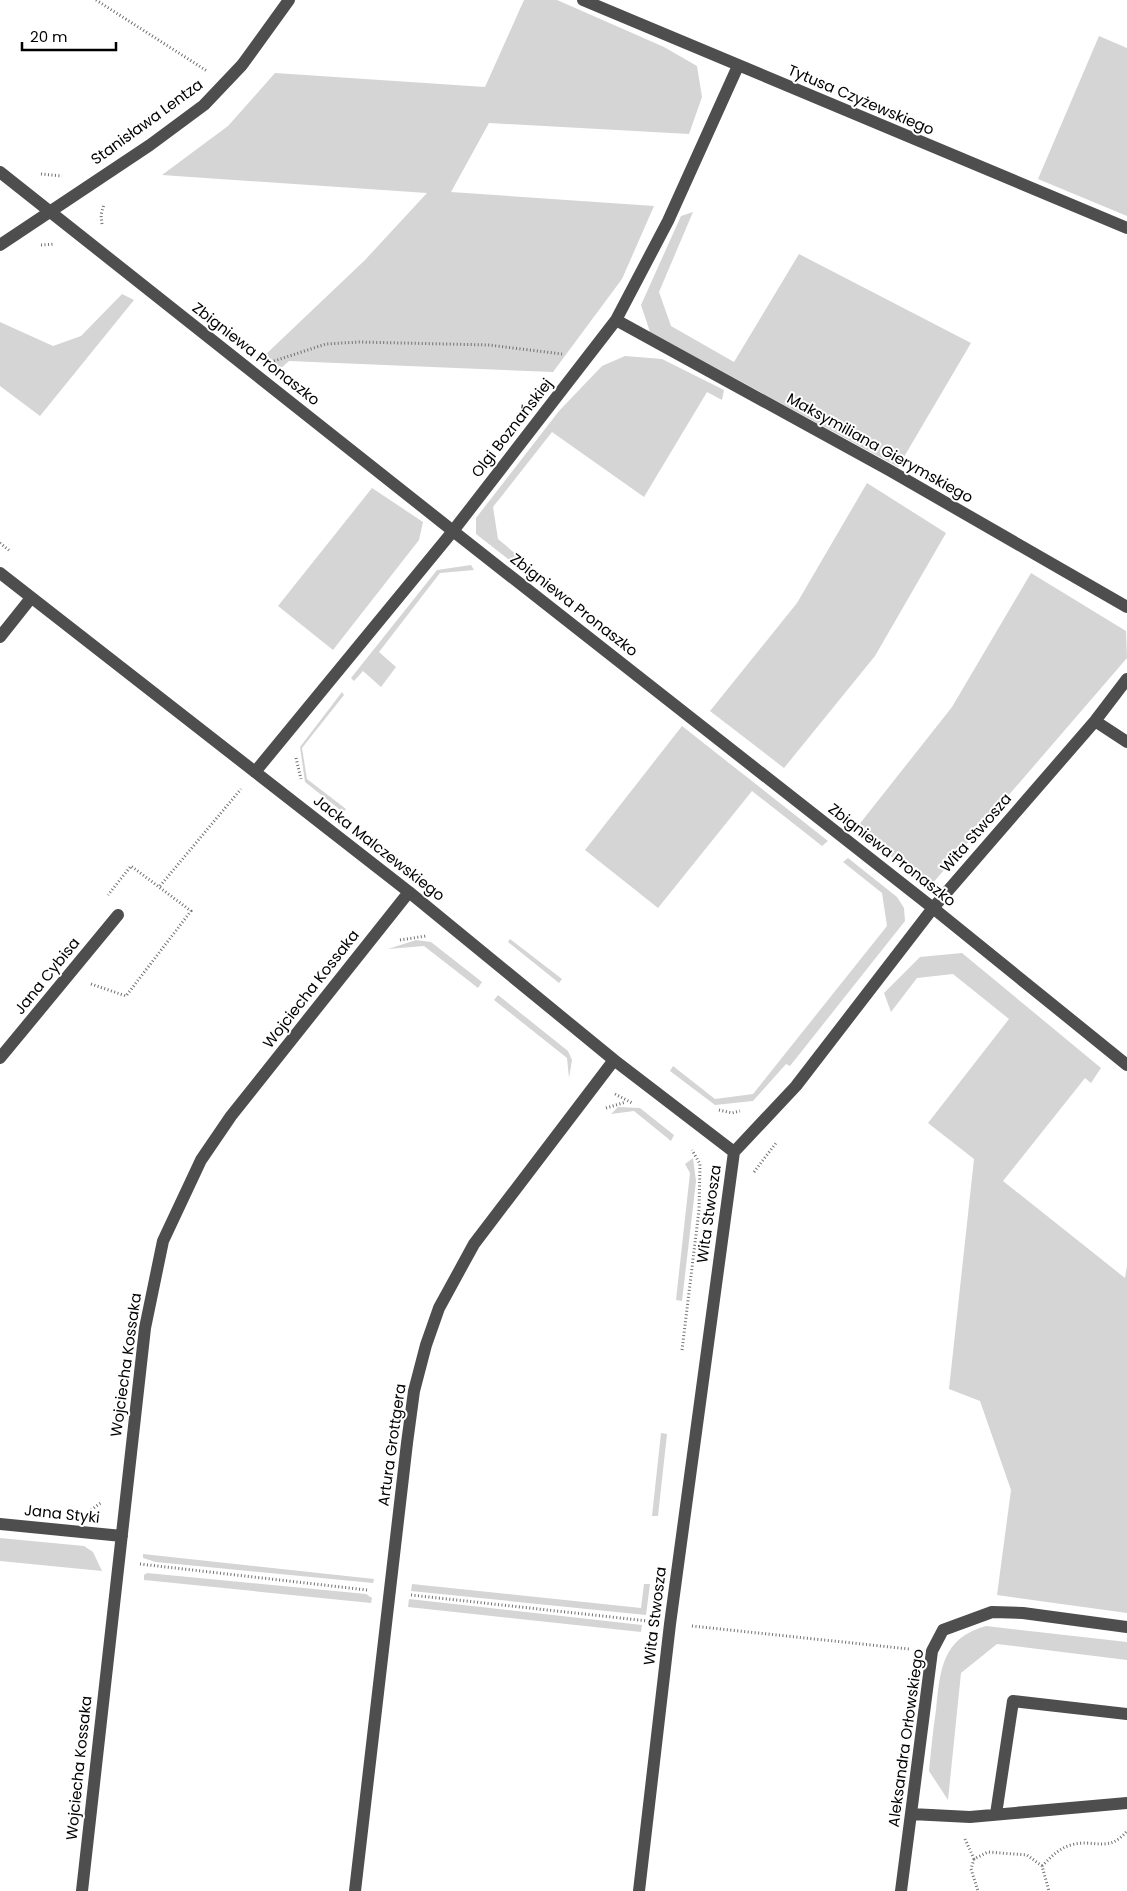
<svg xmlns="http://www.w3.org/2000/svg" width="1127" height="1891" viewBox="0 0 1127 1891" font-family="Poppins,sans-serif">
	<rect width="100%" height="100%" fill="#fff"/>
	<path fill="#d5d5d5" d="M 524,0 L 557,0 L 664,47 L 697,66 L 702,97 L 689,134 L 489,123 L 451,192 L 654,206 L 622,279 L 553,372 L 289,361 L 279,370 L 264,356 L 365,260 L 427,193 L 162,175 L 228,126 L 275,73 L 485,87 Z
		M 1099,36 L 1127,48 L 1127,216 L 1038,179 Z
		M 693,212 L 659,292 L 671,326 L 734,362 L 799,254 L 971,343 L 898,467 L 650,332 L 641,305 L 681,216 Z
		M 122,294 L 134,300 L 40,416 L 0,386 L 0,322 L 53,346 L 81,336 Z
		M 625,356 L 662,359 L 724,390 L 722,400 L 707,392 L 644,497 L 552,432 L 493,507 L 498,539 L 536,571 L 531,577 L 476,534 L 476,518 L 559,411 L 602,366 Z
		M 867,483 L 946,533 L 875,656 L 784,768 L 710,711 L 797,603 Z
		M 372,488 L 423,522 L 419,540 L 333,650 L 278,606 Z
		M 471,565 L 474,570 L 440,573 L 379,652 L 396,667 L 381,687 L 363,671 L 354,681 L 351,678 L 437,570 Z
		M 1031,573 L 1126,631 L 1127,658 L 932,884 L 923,886 L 858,826 L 952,707 Z
		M 342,692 L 344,695 L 302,748 L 307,779 L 346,809 L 343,812 L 305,782 L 300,747 Z
		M 682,726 L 828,841 L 822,846 L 752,791 L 658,908 L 585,850 Z
		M 848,858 L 897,897 L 904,908 L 905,921 L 790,1066 L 786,1064 L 753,1101 L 715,1105 L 670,1071 L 673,1066 L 715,1099 L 753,1094 L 887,926 L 882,893 L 843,862 Z
		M 510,939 L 562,979 L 559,983 L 508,942 Z
		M 416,940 L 431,942 L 482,982 L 478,988 L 424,946 L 388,949 Z
		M 962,953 L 1101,1068 L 1091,1083 L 1085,1078 L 1003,1181 L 1125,1278 L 1127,1266 L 1127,1613 L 997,1595 L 1011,1490 L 980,1401 L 949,1389 L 974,1159 L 928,1123 L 1009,1019 L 953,974 L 917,978 L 891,1012 L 884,993 L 920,957 Z
		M 498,995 L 568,1051 L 572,1060 L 569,1078 L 567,1058 L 494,1000 Z
		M 618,1107 L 640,1108 L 674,1135 L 671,1141 L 634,1111 L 611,1114 Z
		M 693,1158 L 696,1181 L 682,1301 L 676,1300 L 690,1173 L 685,1164 Z
		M 661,1433 L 667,1434 L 658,1516 L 652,1516 Z
		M 0,1538 L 84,1546 L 93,1552 L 102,1571 L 0,1561 Z
		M 143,1554 L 374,1579 L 373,1583 L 156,1562 L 143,1558 Z
		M 147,1573 L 366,1594 L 372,1598 L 371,1603 L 144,1580 L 144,1575 Z
		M 412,1584 L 641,1608 L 644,1584 L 650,1584 L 646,1615 L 411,1591 Z
		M 409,1599 L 642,1625 L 641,1632 L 408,1607 Z
		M 986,1626 L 1127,1642 L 1127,1660 L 997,1644 L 961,1673 L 948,1800 L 929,1771 C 931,1750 933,1730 936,1710 C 940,1670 942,1638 986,1626 Z"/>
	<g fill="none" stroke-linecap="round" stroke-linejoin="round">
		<path stroke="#707070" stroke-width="3" stroke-dasharray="1 2.5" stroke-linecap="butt" d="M 96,0 L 207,71
			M 41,174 L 62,176
			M 102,224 L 101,215 L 104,204
			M 41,245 L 55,244
			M 274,361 L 326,344 L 359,342 L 489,345 L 562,354
			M 0,543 L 10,551
			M 296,758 L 301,779
			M 160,886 L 241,789
			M 400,940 L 426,936
			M 91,984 L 126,996 L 191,911 L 131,866 L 108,895
			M 615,1094 L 632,1103
			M 606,1108 L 626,1102
			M 719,1110 L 732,1113 L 740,1111
			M 754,1172 L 776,1143
			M 682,1350 L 699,1210 L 700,1164 L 692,1150
			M 91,1510 L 102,1502
			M 140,1564 L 367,1590
			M 411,1595 L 648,1621
			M 692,1626 L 909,1649
			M 965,1839 L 974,1859 L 988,1852 L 1027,1855 L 1042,1866 L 1049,1891
			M 974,1859 L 971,1869 L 978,1891
			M 1042,1866 C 1051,1857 1059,1848 1071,1845 C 1094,1838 1108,1854 1127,1831"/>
		<path stroke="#4e4e4e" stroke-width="12" d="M 583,0 L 1127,228
			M 0,172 L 453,531 L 933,908 L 1127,1065
			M 0,245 L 150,145 L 204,105 L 242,65 L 289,0
			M 616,320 L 889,470 L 1127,607
			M 0,573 L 409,892 L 614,1060 L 734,1152
			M 0,637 L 31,598
			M 1095,721 L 1127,742
			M 255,772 L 453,531 L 616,320 L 668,221 L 738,66
			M 0,1058 L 118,915
			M 0,1524 L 122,1536
			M 911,1814 L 970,1817 L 1127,1803
			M 996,1814 L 1013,1701 L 1127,1714
			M 82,1891 L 145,1328 L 163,1241 L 201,1160 L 231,1116 L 409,892
			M 355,1891 L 407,1443 L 414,1391 L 426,1345 L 439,1308 L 474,1244 L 614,1060
			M 639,1891 L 670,1624 L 734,1152 L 796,1086 L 933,908 L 1095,721 L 1127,679
			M 901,1891 L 932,1651 L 943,1630 L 992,1612 L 1023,1613 L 1127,1627"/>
	</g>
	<g text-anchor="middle" stroke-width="4" stroke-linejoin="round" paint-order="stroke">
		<g font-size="15" fill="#000" stroke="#fff">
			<text transform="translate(861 100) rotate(23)" y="5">Tytusa Czyżewskiego</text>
			<text transform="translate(147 122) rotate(-36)" y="5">Stanisława Lentza</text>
			<text transform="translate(256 354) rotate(38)" y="5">Zbigniewa Pronaszko</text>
			<text transform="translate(512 428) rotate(-52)" y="5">Olgi Boznańskiej</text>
			<text transform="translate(880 448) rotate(29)" y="5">Maksymiliana Gierymskiego</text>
			<text transform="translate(574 605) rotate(38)" y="5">Zbigniewa Pronaszko</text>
			<text transform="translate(976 833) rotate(-49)" y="5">Wita Stwosza</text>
			<text transform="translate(379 848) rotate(38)" y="5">Jacka Malczewskiego</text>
			<text transform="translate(892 855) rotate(38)" y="5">Zbigniewa Pronaszko</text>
			<text transform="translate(47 976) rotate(-51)" y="5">Jana Cybisa</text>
			<text transform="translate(311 989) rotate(-52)" y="5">Wojciecha Kossaka</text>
			<text transform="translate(709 1214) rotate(-82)" y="5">Wita Stwosza</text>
			<text transform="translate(126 1365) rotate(-82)" y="5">Wojciecha Kossaka</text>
			<text transform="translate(392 1445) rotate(-82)" y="5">Artura Grottgera</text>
			<text transform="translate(62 1514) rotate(6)" y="5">Jana Styki</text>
			<text transform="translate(655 1616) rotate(-83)" y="5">Wita Stwosza</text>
			<text transform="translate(906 1738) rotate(-82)" y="5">Aleksandra Orłowskiego</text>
			<text transform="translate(79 1768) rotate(-84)" y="5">Wojciecha Kossaka</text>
		</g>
	</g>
	<path d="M22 42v8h94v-8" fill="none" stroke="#000000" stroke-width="2.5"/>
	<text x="30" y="42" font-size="15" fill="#000000" stroke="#ffffff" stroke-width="4" paint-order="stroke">20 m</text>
</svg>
